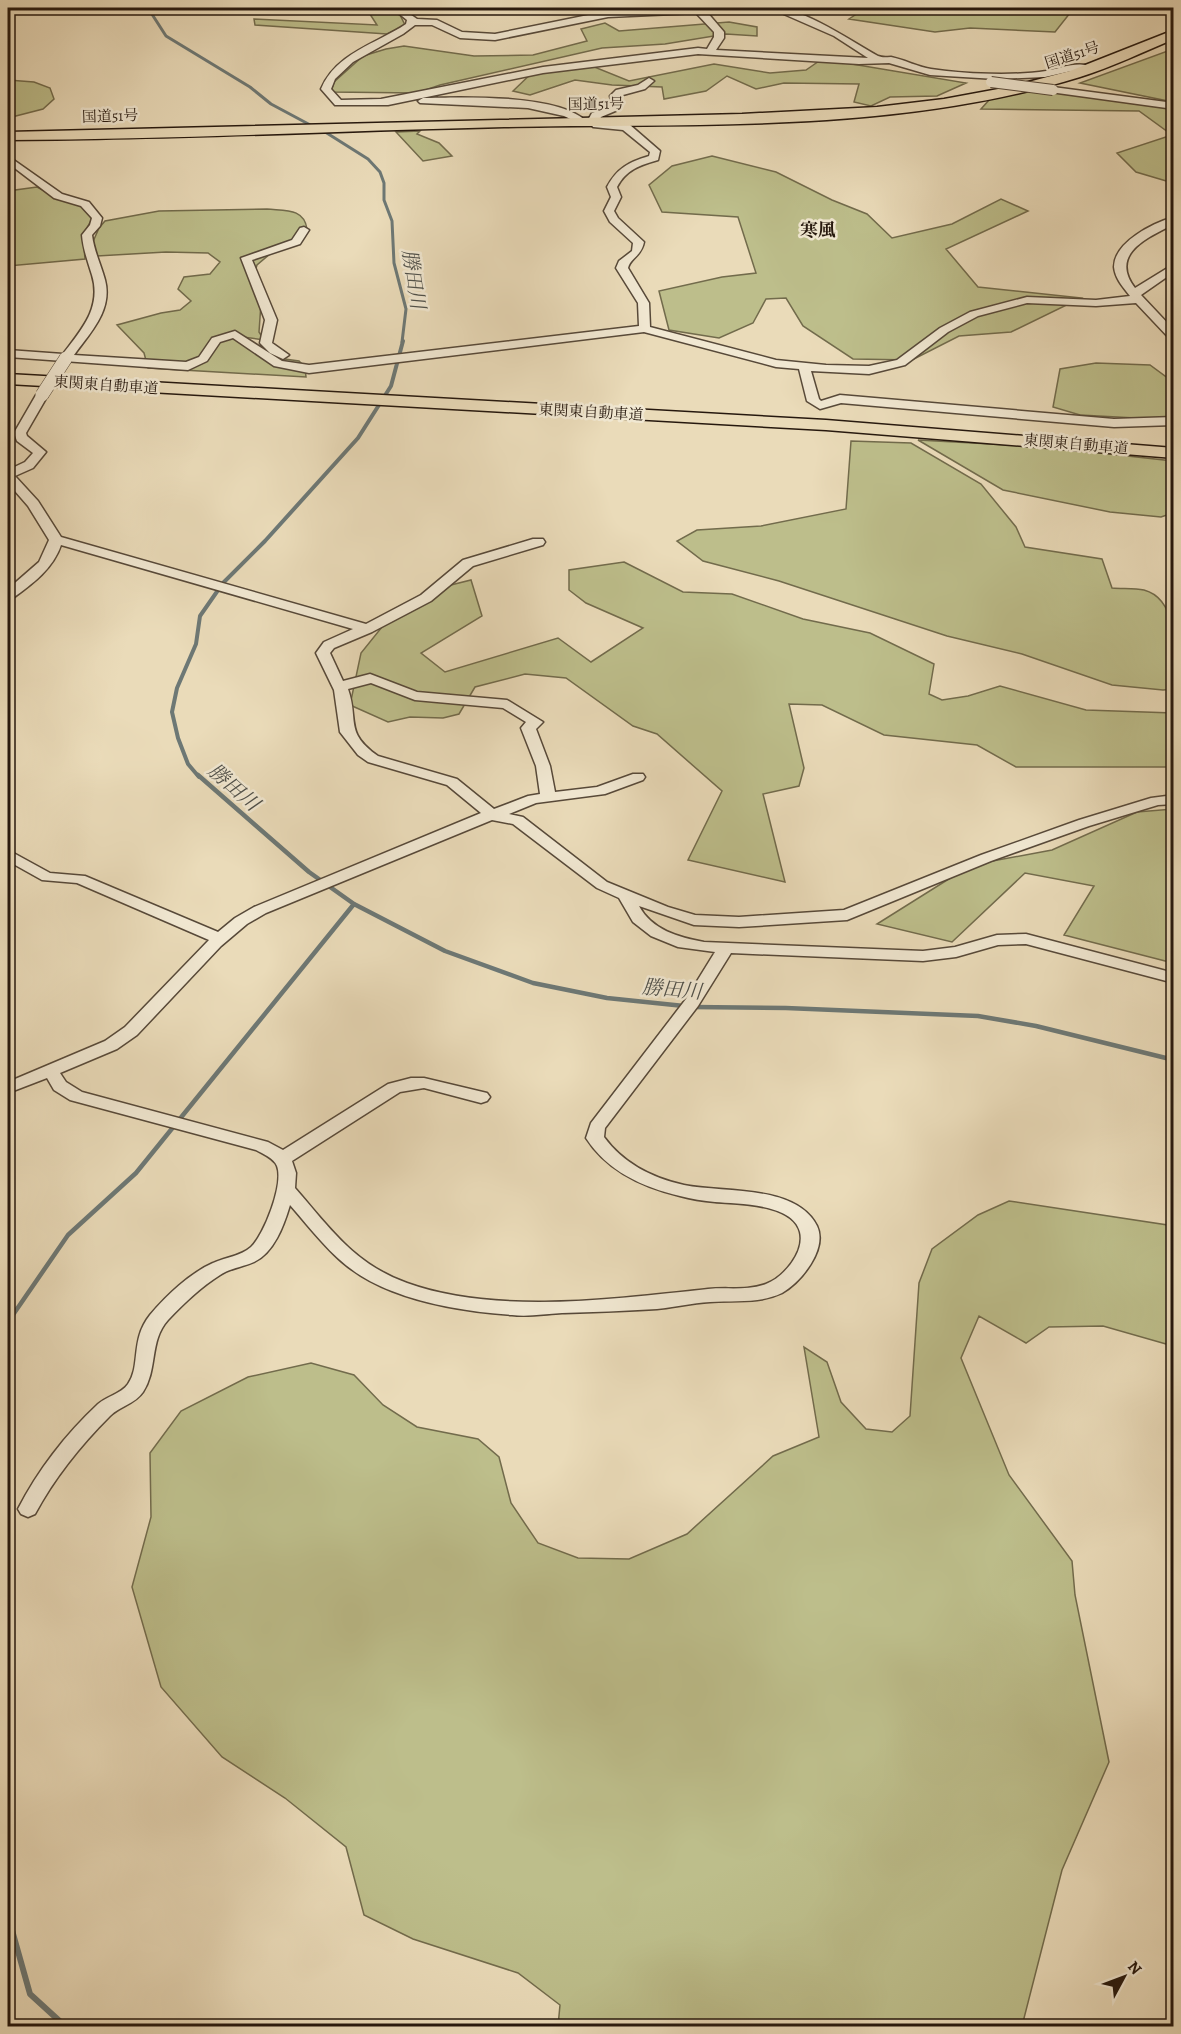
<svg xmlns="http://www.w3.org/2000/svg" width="1181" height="2034" viewBox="0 0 1181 2034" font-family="Alegreya,'Noto Serif JP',serif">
	<rect width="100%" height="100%" fill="#eadbb9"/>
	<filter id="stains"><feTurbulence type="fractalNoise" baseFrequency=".00333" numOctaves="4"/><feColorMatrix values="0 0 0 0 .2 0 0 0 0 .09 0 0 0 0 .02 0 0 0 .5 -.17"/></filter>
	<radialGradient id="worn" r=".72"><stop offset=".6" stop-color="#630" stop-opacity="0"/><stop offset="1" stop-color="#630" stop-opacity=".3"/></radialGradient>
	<path fill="#bdbe8b" stroke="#726b4c" stroke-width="1.5" d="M 366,8 L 383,8 L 400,15 L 405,25 L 387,34 L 255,25 L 254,19 L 377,25 Z
		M 785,8 L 1074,8 L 1055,32 L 970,28 L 935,32 L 849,19 L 861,11 L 855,8 L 818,12 Z
		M 729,22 L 757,27 L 757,36 L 726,34 L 665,44 L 602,48 L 440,85 L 417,93 L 331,92 L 334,82 L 363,56 L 386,49 L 404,46 L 474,56 L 533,55 L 587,41 L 581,29 L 605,23 L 619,31 Z
		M 1173,49 L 1173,102 L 1080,83 Z
		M 822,59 L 966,83 L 937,96 L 890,97 L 871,106 L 854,102 L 859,84 L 784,83 L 756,89 L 727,76 L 706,91 L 664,99 L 662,87 L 612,85 L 575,80 L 530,95 L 513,91 L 537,68 L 587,64 L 629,81 L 714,64 L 770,73 L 806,70 Z
		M 8,80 L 34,82 L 50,88 L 54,99 L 43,109 L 8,118 Z
		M 1041,88 L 1173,108 L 1173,183 L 1136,172 L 1117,153 L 1172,135 L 1139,111 L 981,109 L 990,99 Z
		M 420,131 L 417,134 L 439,143 L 452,156 L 423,161 L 396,132 Z
		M 712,156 L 776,172 L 832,200 L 867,214 L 892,238 L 952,224 L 1001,199 L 1028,211 L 946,249 L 978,287 L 1081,298 L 1011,332 L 959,336 L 912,360 L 853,359 L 803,326 L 786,298 L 766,299 L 753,323 L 719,338 L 669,330 L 659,291 L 722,277 L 756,273 L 738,217 L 662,212 L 649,185 L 672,166 Z
		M 37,187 L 60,199 L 84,206 L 92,219 L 83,235 L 85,259 L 8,266 L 8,191 Z
		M 267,209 C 285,211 304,208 307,229 L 295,241 L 277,248 L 257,265 L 252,281 L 261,303 L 259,332 L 264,340 L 236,336 L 263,356 L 299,361 L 305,367 L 306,377 L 148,368 L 144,353 L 117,325 L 161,313 L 180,310 L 191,301 L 178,289 L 184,277 L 210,274 L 220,262 L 208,253 L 166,252 L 97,256 L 92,244 L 99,228 L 105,221 L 159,211 Z
		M 1096,363 L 1150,365 L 1173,382 L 1173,420 L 1080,415 L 1053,407 L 1060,369 Z
		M 918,440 L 1045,447 L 1173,461 L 1173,513 L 1161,517 L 1110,512 L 1003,490 Z
		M 851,441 L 911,443 L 981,484 L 1016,527 L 1025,547 L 1102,559 L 1112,588 C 1122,589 1134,588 1144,590 C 1181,600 1174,657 1173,689 L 1163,690 L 1112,685 L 1022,654 L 947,636 L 779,581 L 703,561 L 677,541 L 697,530 L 761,526 L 846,509 Z
		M 624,562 L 683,592 L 732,594 L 803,619 L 870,633 L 934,664 L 929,694 L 942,700 L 968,696 L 1000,686 L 1086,710 L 1173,713 L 1173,767 L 1016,767 L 977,745 L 884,735 L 822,705 L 789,704 L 804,768 L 799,786 L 763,794 L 785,882 L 688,860 L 722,791 L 657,734 L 633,726 L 566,678 L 525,674 L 475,687 L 459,714 L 443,718 L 410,717 L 388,722 L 350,705 L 361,653 L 390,617 L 439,588 L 471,580 L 482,616 L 421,653 L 445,672 L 558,638 L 591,662 L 643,628 L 586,603 L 569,590 L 569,570 Z
		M 1173,809 L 1173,963 L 1064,935 L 1094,886 L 1025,873 L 952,942 L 877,924 L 971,865 L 1052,850 L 1137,812 Z
		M 1009,1201 L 1174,1226 L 1173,1346 L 1103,1326 L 1049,1327 L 1026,1343 L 979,1316 L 961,1358 L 1009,1475 L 1072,1561 L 1075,1595 L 1109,1762 L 1062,1870 L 1022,2026 L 558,2026 L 560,2005 L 518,1973 L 413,1939 L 364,1915 L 346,1847 L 285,1798 L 222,1757 L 161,1687 L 132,1587 L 151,1517 L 150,1453 L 181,1411 L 248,1377 L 311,1363 L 354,1375 L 383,1405 L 417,1427 L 478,1439 L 499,1457 L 511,1503 L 538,1543 L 578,1558 L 629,1559 L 687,1534 L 773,1456 L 819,1437 L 804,1347 L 827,1362 L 841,1402 L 866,1429 L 892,1432 L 910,1416 L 919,1283 L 932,1249 L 978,1215 Z"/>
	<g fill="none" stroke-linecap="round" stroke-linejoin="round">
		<path stroke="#6d7875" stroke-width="3" d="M 148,8 L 166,36 L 250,87 L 271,104 L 314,127
			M 322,130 L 368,159 L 380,172 L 384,183 L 384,200 L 392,221 L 394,263 L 406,309 L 402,342"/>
		<path stroke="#6d7875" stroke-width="4" d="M 199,777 L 188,764 L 178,738 L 172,712 L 177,688 L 196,644 L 200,616 L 223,583 L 265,541 L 358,438 L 391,386 L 403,341"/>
		<path stroke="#6d7875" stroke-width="4.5" d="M 198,775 L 309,872 L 354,904 L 445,951 L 533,983 L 607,998 L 684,1006
			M 692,1007 L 786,1008 L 978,1016 L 1036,1026 L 1174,1060
			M 8,1322 L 68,1235 L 136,1173 L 354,904"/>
		<path stroke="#6d7875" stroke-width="6" d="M 8,1916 L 30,1994 L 65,2026"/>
		<defs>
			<path id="minor" d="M 392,8 L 401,8 L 417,19 L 437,20 L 462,32 L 495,34 L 608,11 L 712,8 L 706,11 L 724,32 L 724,38 L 716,50 L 868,58 L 834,36 L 770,8 C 800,5 852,42 878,56 C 883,58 886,57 891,57 C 905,60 918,67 931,69 C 963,74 1015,76 1046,71 C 1061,68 1082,59 1095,69 L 1090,72 L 1071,71 L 1045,77 L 996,79 L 930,75 L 889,63 L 859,64 L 698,54 L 543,73 L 388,105 L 335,105 L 321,89 C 336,53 376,44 406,24 L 407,20 ZM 696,13 L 714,32 L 714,37 L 707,49 L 698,48 L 543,67 L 381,99 L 341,100 L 331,89 L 335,79 L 353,62 L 403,34 L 415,25 L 432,25 L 460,38 L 495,40 L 608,17 Z
				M 649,78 L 654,81 L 645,89 L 623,95 L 620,97 L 620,109 L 601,117 L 599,121 L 630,125 L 660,151 L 658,160 C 640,165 626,170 617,187 L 621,197 L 614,211 L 618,218 L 644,242 C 641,257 631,257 628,268 L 649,303 L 650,327 L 776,360 L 826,365 L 869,366 L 897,360 L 940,328 L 970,312 L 1027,297 L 1096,300 L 1130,296 C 1124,288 1115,279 1114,267 C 1114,242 1153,223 1174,217 L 1174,224 C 1147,238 1109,254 1135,288 L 1174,264 L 1174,272 L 1141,295 L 1174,330 L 1174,340 L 1170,339 L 1136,303 L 1096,306 L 1027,303 L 978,316 L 948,332 L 905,365 L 869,374 L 811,371 L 819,399 L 821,401 L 840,395 L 1114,419 L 1174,417 L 1174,425 L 1114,427 L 841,403 L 820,409 L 807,401 L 799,369 L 776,367 L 644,332 L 309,373 L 274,366 L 233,338 L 220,342 L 207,361 L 188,370 L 8,357 L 8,350 L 63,354 C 81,330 102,308 92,275 C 88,262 83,249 82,235 L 90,225 L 92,218 L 81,206 L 54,198 L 8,163 L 8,156 L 62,194 L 89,202 L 102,218 L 100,226 L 92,235 C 94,251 101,265 105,280 C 113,310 90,333 74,355 L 186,362 L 199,357 L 212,338 L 235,331 L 282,361 L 309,365 L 639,326 L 638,303 L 616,268 L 619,261 L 632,251 L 633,243 L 610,222 L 604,211 L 611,197 L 607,187 C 617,168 629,162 649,156 L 650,152 L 623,130 L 593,127 L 588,120 L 592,113 L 612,106 L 610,96 L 616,90 L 638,85 Z
				M 1053,87 L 1174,103 L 1174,109 L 1050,92 L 1050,88 Z
				M 423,98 C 462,97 558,94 586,121 L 581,124 L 564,116 L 528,108 L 420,103 L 418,101 Z
				M 304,227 L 309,230 L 300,244 L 252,260 L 277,320 L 272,343 L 289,355 L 283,359 L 270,353 L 260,343 L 265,320 L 241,258 L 292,240 L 300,228 Z
				M 42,391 L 48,395 L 26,433 L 27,436 L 46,452 L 33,468 L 15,476 L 38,501 L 61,537 L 366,624 L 421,595 L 463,560 L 533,539 L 543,539 L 545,542 L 543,545 L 473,566 L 431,601 L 372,632 L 334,648 L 330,653 L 343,681 L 370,674 L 417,692 L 507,700 L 543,722 L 536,729 L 550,766 L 555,792 L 597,787 L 633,774 L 643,774 L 645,777 L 643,780 L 605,794 L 536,803 L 509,814 L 523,817 L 607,882 L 668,907 L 695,915 L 739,917 L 844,910 L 981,855 L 1079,820 L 1151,798 L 1174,795 L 1174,804 L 1158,805 L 1089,826 L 991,861 L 847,920 L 739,927 L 694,925 L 639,906 C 652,930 678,937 704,942 L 923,951 L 955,947 L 997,935 L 1026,934 L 1174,973 L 1174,983 L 1026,944 L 998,945 L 956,957 L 923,961 L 731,953 L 698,1006 L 605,1128 L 604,1137 C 623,1163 652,1178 684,1185 C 722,1193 796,1184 817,1226 C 828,1249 801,1282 782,1293 C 759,1304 735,1300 710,1302 C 692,1303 675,1307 657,1309 C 625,1311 593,1312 562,1313 C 545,1314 528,1317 512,1315 C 472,1312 430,1306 392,1291 C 342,1272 324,1244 290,1205 C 284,1225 274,1253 254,1262 C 243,1267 230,1268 220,1275 C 201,1287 183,1304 168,1320 C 149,1341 158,1369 143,1392 C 135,1404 120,1406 110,1416 C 80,1446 55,1477 35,1514 L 28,1517 L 21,1514 L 18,1509 C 38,1470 66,1434 98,1404 C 107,1396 121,1394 128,1384 C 141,1366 130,1340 150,1315 C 166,1296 190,1273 213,1263 C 226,1257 241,1256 251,1247 C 264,1235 284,1184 277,1166 C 274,1158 263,1154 256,1150 L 70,1100 L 54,1090 L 47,1078 L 8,1093 L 8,1082 L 105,1041 L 125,1027 L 209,940 L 77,883 L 42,880 L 8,861 L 8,850 L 50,873 L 85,876 L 218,932 L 235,918 L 254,907 L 481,813 L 447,785 L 368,762 L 358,755 L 340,732 L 334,690 L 316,653 L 324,642 L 353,629 L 61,545 C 53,569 32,584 13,598 L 8,599 L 8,589 L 39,562 L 49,540 L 28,506 L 8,483 L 8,470 L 25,462 L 33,453 L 17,441 L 14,433 L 36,395 ZM 371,683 L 415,700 L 503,708 L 526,722 L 521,728 L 536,766 L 540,794 L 528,796 L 494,809 L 457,779 L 378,756 C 344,732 359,721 348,689 ZM 492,820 L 513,824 L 597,888 L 619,898 L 633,922 L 651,936 L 678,947 L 715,952 L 686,999 L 591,1123 L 586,1138 C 607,1171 642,1187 680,1196 C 691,1199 704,1201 715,1202 C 737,1204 793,1203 800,1232 C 805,1252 784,1277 766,1284 C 747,1291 727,1287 708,1289 C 614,1299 496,1315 407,1283 C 354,1264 330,1228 295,1188 L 296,1173 L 292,1161 L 400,1092 L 424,1088 L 481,1103 L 487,1101 L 490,1097 L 487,1093 L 424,1078 L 411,1078 L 388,1084 L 283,1150 L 268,1142 L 82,1092 L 66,1082 L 60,1073 L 117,1049 L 137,1035 L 221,946 L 247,924 L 266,913 Z"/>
			<path id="highway" d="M 1174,30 L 1174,39 C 1143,52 1112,67 1080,77 C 895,134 696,123 504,127 C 339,131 173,139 8,140 L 8,132 L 742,114 L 877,107 L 944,99 L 1009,87 L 1070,71 Z
				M 8,374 L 826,420 L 1174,448 L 1174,458 L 826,430 L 8,384 Z"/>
		</defs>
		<use href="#minor" stroke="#574939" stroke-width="3"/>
		<use href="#highway" stroke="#26180e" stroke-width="3"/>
		<use href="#minor" fill="#f1e8d2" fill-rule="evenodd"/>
		<use href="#highway" fill="#eadbb9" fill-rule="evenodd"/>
		<defs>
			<path id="minor-bridge-far1" d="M 991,82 L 1053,90"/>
			<path id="minor-bridge" d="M 42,395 L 66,358"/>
		</defs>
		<use href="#minor-bridge-far1" stroke="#574939" stroke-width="12" stroke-linecap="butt"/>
		<use href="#minor-bridge" stroke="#574939" stroke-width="14" stroke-linecap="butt"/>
		<use href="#minor-bridge-far1" stroke="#f1e8d2" stroke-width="10"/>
		<use href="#minor-bridge" stroke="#f1e8d2" stroke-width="13"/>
	</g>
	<g text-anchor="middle" stroke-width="5" stroke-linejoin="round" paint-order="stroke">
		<g font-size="15" fill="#26180e" stroke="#f1e8d2">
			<text transform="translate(1072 55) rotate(-18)" y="5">国道51号</text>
			<text transform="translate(596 104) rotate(-1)" y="5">国道51号</text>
			<text transform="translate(110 116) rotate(-2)" y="5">国道51号</text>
			<text transform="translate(106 385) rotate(4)" y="5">東関東自動車道</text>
			<text transform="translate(591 412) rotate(3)" y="5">東関東自動車道</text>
			<text transform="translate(1076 444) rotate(5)" y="5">東関東自動車道</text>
		</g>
		<g font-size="18" font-weight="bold" fill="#26180e" stroke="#f1e8d2">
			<text x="818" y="236">寒風</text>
		</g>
		<g font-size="20" font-style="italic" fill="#4f504a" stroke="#f1e8d2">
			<text transform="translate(414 279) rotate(81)" y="7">勝田川</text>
			<text transform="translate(234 787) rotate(41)" y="7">勝田川</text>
			<text transform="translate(672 989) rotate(5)" y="7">勝田川</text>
		</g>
	</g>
	<rect width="1181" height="2034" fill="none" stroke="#eadbb9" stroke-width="30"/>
	<rect x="9" y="9" width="1163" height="2016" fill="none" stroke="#26180e" stroke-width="3"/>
	<rect x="15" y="15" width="1151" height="2004" fill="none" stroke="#26180e" stroke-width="1.5"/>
	<g transform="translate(1124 1977) rotate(49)" stroke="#f1e8d2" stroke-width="4.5" paint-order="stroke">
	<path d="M0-4.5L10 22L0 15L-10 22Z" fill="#26180e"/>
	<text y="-9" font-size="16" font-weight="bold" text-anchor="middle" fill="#26180e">N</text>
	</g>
	<rect width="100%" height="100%" filter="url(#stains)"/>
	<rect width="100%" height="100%" fill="url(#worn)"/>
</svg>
